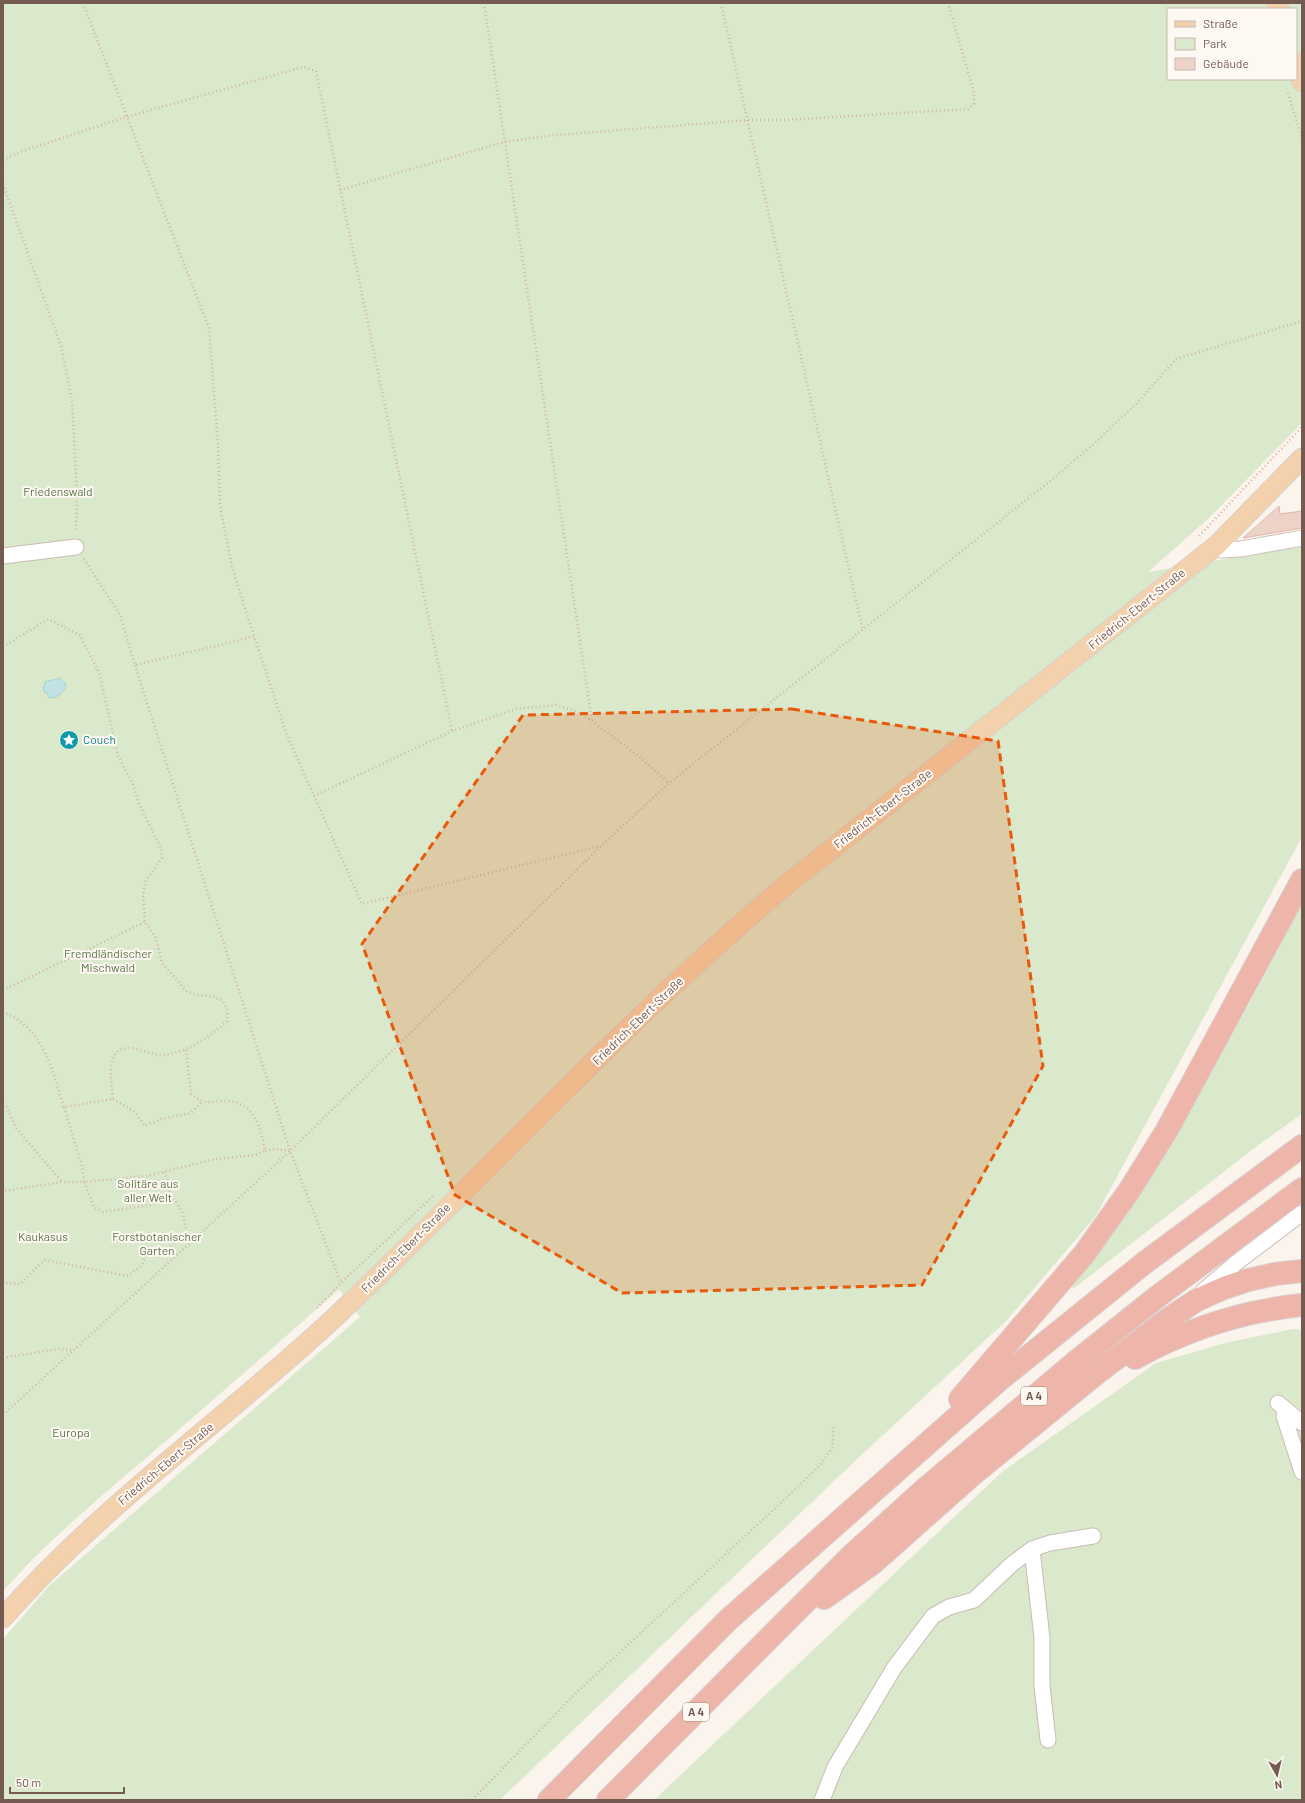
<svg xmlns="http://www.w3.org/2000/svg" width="1305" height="1803" viewBox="0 0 1305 1803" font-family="Barlow,sans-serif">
	<rect width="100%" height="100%" fill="#fbf4ec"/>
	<path fill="#dae8cb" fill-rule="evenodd" d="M 3,3 L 1302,3 L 1302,423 L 1208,519 L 1148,572 L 1302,546 L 1302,837 L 1095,1217 L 1006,1321 L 856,1460 L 500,1800 L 3,1800 L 3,1639 L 50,1585 L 360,1317 L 339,1289 C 279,1343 219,1395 159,1447 C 105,1493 50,1538 3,1591 ZM 1168,9 L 1296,9 L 1296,79 L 1168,79 Z
		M 1302,904 L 1302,1114 L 1257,1146 L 1073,1289 L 1072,1284 L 1169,1147 L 1247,1008 Z
		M 1293,1329 L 1302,1330 L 1302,1800 L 654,1800 L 1002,1472 L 1156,1363 L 1225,1343 Z"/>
	<path fill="#c2e2e3" stroke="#a9d2d4" d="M 60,678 L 65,683 L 66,687 C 62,694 58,697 50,698 L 48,697 L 48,693 L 45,693 L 43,690 L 45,682 Z"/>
	<path fill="#edd2c7" stroke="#deb7a9" d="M 1279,506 L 1280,514 L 1302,511 L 1302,528 L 1243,538 Z"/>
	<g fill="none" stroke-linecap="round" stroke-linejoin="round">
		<defs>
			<path id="minor" d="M 1216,546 L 1222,550 L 1241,549 L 1302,538
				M 3,556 L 76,547
				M 1203,1291 L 1236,1263 L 1302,1213
				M 1278,1403 L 1302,1423
				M 1284,1416 L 1302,1472
				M 1032,1549 L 1042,1638 L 1042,1686 L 1048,1740
				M 822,1800 L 835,1767 L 894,1668 L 933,1616 L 949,1607 L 974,1600 L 1012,1564 L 1032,1549 L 1050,1543 L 1093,1536"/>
			<path id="major" d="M 1277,3 L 1279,9
				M 1296,63 L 1302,82
				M 3,1618 C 107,1499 239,1410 352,1301 C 499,1161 635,1011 791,881 L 1216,546 L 1302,458"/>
			<path id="highway" d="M 1135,1358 C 1187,1329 1243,1311 1302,1305
				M 960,1399 L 1085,1253 L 1129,1191 L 1167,1130 L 1302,880
				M 824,1598 L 873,1563 L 972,1475 L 1097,1373 L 1171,1317 L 1197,1300 L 1224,1288 L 1248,1280 L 1275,1274 L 1302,1271
				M 549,1800 L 728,1620 L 998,1381 L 1143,1264 L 1302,1146
				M 608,1800 L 851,1556 L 925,1489 L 1078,1360 L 1157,1297 L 1302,1189"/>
		</defs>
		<use href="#minor" stroke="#ccbbb3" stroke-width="17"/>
		<use href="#major" stroke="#d8d1ce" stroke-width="21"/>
		<use href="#highway" stroke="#d8d1ce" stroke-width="24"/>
		<path stroke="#d3b5a9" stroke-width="2.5" stroke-dasharray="1 3" stroke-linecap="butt" d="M 83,3 L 209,328 L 218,445 L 220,506 L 232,567 L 254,636
			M 484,3 L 592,721
			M 721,3 L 863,631
			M 1288,93 L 1302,139
			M 3,160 L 20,152 L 126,117 L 303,67 L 316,71 L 452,731
			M 3,184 L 61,346 L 72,400 L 77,494 L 76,532
			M 340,190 L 504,142 L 556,135 L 748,120 L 785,120 L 968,109 L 974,104 L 974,93 L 948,3
			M 1199,536 L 1302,427
			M 84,559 L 120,615 L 135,665 L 216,646 L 254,636 L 287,735 L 362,904 L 600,846
			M 3,647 L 48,619 L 80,635 L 99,673 L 118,756 L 133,784 L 138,802 L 161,848 L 162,858 L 146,880 L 143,894 L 145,922 L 156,938 L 162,963 L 186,991 L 196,995 L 211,996 L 222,1000 L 228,1011 L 227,1021 C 209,1038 189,1051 164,1055 C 153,1056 142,1049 131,1048 C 103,1046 112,1083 113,1099 L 64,1107 L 82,1166 L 84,1182 L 62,1182 L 3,1191
			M 135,665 L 290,1151 L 341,1283
			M 314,796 L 452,731 L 516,709 L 556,705 L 581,713 L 636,754 L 669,783
			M 3,990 L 145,922
			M 3,1012 C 9,1015 16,1018 22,1023 C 48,1044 54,1077 64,1107
			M 113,1099 L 135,1112 L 145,1126 L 161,1119 L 191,1113 L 202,1102
			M 3,1104 L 7,1107 L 16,1128 L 62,1182
			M 265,1151 L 275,1149 L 290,1151
			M 164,1172 L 170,1184 L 169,1199
			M 3,1281 L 5,1283 L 20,1284 L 45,1260 L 128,1276 L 142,1265 L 146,1255 L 166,1250 L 186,1230 L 183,1214 L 176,1201 L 169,1199 L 150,1205 L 103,1212 L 94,1207 L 84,1182 L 147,1176 L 210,1160 L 255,1155 L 265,1151 C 261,1129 255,1103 228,1101 C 208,1100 209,1107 191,1094 L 186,1050
			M 317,1308 L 341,1283 L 433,1196
			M 3,1358 L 58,1349 L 71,1350
			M 3,1415 L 290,1151 L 601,846 L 669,783 L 1054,478 L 1097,441 L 1137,403 L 1176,359 L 1302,321
			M 472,1800 L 574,1695 L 784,1500 L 820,1465 L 833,1447 L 833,1426"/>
		<use href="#minor" stroke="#fff" stroke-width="15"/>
		<use href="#major" stroke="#f2d1ac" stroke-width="19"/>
		<use href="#highway" stroke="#eeb5aa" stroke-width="22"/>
	</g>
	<path fill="#e8590c" fill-opacity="0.2" stroke="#e8590c" stroke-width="3" stroke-dasharray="8 5" stroke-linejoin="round" d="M 792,709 L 998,741 L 1043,1066 L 922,1285 L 622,1293 L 455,1195 L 362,944 L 523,715 Z"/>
	<defs>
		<symbol id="sight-disc" viewBox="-11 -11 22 22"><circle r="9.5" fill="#0f9aa8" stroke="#fef8f2"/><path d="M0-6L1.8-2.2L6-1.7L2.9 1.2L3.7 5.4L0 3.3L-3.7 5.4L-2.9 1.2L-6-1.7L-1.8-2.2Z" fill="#fff"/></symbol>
	</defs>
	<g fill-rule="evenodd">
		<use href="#sight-disc" x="58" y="729" width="22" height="22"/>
	</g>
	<g text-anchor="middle" stroke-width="4" stroke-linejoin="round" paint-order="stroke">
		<g fill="#fef8f2" stroke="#9d8981" stroke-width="1">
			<rect x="1021" y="1387" width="26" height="18" rx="3"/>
			<rect x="683" y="1703" width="26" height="18" rx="3"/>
		</g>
		<g font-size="11" font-weight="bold" fill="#745a51">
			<text x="1034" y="1400">A 4</text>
			<text x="696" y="1716">A 4</text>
		</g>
		<g font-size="12" fill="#5d784a" stroke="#fef8f2">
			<text x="58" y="496">Friedenswald</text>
			<text x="108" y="958">Fremdländischer<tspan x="108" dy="14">Mischwald</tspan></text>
			<text x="148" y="1188">Solitäre aus<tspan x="148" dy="14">aller Welt</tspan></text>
			<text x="43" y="1241">Kaukasus</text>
			<text x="157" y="1241">Forstbotanischer<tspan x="157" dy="14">Garten</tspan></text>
			<text x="71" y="1437">Europa</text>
		</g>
		<g font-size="12" fill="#745a51" stroke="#fef8f2">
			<text transform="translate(1137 609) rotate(-39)" y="4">Friedrich-Ebert-Straße</text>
			<text transform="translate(883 809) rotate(-38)" y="4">Friedrich-Ebert-Straße</text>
			<text transform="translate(638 1021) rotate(-44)" y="4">Friedrich-Ebert-Straße</text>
			<text transform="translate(406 1248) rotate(-45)" y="4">Friedrich-Ebert-Straße</text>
			<text transform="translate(166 1464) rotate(-40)" y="4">Friedrich-Ebert-Straße</text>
		</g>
		<g font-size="12" fill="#0d838f" stroke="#fef8f2" text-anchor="start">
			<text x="83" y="744">Couch</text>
		</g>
	</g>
	<rect width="1305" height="1803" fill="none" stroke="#745a51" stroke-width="8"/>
	<rect x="1167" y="8" width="130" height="72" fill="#fef8f2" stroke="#c7b9b2"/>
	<rect x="1175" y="21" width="20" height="6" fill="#f2d1ac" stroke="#c7b9b2"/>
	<text x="1203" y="28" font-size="12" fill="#745a51">Straße</text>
	<rect x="1175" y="38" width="20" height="12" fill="#dae8cb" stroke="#c7b9b2"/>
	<text x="1203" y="48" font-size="12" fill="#745a51">Park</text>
	<rect x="1175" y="58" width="20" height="12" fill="#edd2c7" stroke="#c7b9b2"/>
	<text x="1203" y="68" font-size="12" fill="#745a51">Gebäude</text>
	<g transform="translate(1277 1775) rotate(172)" stroke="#fef8f2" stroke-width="3" paint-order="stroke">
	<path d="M0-3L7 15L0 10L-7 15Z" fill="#745a51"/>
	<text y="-6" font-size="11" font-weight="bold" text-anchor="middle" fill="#745a51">N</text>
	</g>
	<path d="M10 1787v6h114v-6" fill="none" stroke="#745a51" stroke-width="2"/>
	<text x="16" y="1787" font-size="12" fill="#745a51" stroke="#fef8f2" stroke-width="3" paint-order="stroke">50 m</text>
</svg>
